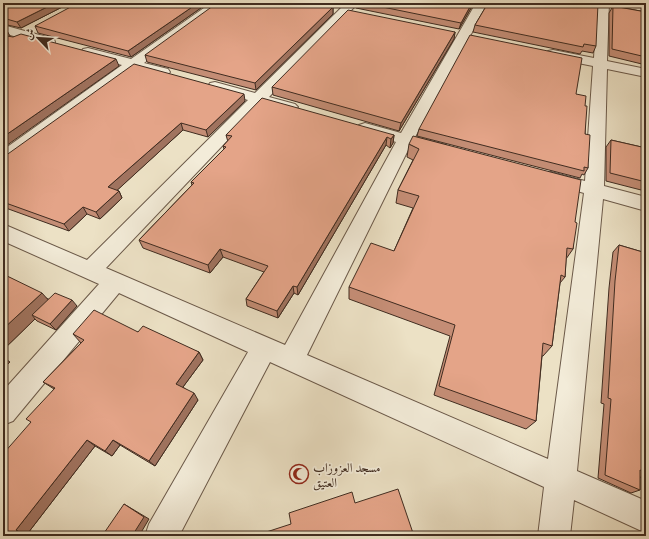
<svg xmlns="http://www.w3.org/2000/svg" width="649" height="539" viewBox="0 0 649 539" font-family="Vollkorn,Amiri,serif">
	<rect width="100%" height="100%" fill="#ece1c5"/>
	<filter id="stains"><feTurbulence type="fractalNoise" baseFrequency=".005" numOctaves="4"/><feColorMatrix values="0 0 0 0 .2 0 0 0 0 .09 0 0 0 0 .02 0 0 0 .5 -.17"/></filter>
	<radialGradient id="worn" r=".72"><stop offset=".6" stop-color="#630" stop-opacity="0"/><stop offset="1" stop-color="#630" stop-opacity=".3"/></radialGradient>
	<g fill="none" stroke-linecap="round" stroke-linejoin="round">
		<defs>
			<path id="street" d="M 211,3 L 224,3 L 144,63 L 168,69 L 170,72 L 168,75 L 163,76 L 136,69 L 9,162 L 3,164 L 3,150 L 122,65 L 83,55 L 81,52 L 83,49 L 88,48 L 131,59 Z
				M 346,3 L 358,3 L 269,97 L 295,104 L 298,107 L 295,110 L 290,112 L 262,104 L 106,268 L 285,345 L 396,142 L 359,131 L 357,128 L 359,125 L 365,123 L 401,133 L 476,3 L 488,3 L 415,137 L 446,145 L 449,149 L 446,153 L 440,154 L 410,146 L 307,355 L 548,459 L 584,193 L 545,182 L 542,178 L 545,174 L 551,172 L 585,181 L 593,66 L 548,57 L 546,54 L 548,51 L 553,50 L 594,58 L 597,3 L 609,3 L 607,61 L 646,69 L 646,77 L 607,69 L 604,186 L 646,197 L 646,211 L 603,199 L 577,471 L 646,501 L 646,533 L 574,500 L 570,536 L 538,536 L 544,487 L 270,362 L 179,536 L 145,536 L 149,524 L 248,352 L 119,293 L 13,421 L 3,425 L 3,391 L 99,284 L 3,241 L 3,224 L 87,260 L 248,100 L 210,89 L 208,86 L 210,83 L 215,82 L 255,93 Z
				M 3,25 L 54,39 L 55,42 L 54,45 L 49,46 L 3,33 Z"/>
		</defs>
		<use href="#street" stroke="#6b5949" stroke-width="2"/>
		<use href="#street" fill="#f3ecd9" fill-rule="evenodd"/>
	</g>
	<path fill="#c48d75" stroke="#402c20" d="M 3,3 L 70,3 L 21,28 L 3,24 Z
		M 208,3 L 131,57 L 38,33 L 35,26 Z
		M 330,3 L 344,3 L 342,5 Z
		M 356,3 L 474,3 L 459,29 L 356,8 Z
		M 488,3 L 596,46 L 593,53 L 582,51 L 580,54 L 473,32 L 475,25 Z
		M 617,3 L 646,3 L 646,8 Z
		M 613,6 L 646,12 L 646,65 L 609,56 L 609,13 Z
		M 333,7 L 333,14 L 256,90 L 147,62 L 145,55 Z
		M 455,32 L 454,39 L 399,131 L 273,95 L 272,87 Z
		M 576,94 L 585,106 L 585,134 L 588,168 L 584,175 L 582,174 L 580,178 L 417,136 L 419,129 Z
		M 245,101 L 208,137 L 183,130 L 117,190 L 119,191 L 122,198 L 100,219 L 87,214 L 69,231 L 3,207 L 3,156 Z
		M 226,135 L 394,135 L 393,143 L 390,148 L 386,145 L 298,295 L 294,293 L 278,318 L 247,306 L 246,299 L 264,272 L 223,257 L 210,273 L 143,248 L 139,240 L 192,185 L 191,182 L 224,149 L 223,146 L 228,142 Z
		M 611,140 L 646,148 L 646,196 L 645,195 L 645,191 L 606,181 L 606,147 Z
		M 409,144 L 575,222 L 573,249 L 566,259 L 565,277 L 560,283 L 552,346 L 543,356 L 542,356 L 536,421 L 526,429 L 434,395 L 450,336 L 349,299 L 349,287 L 394,251 L 413,208 L 396,203 L 398,190 L 413,160 L 407,157 Z
		M 646,211 L 646,241 L 645,212 Z
		M 619,245 L 646,253 L 646,479 L 640,477 L 640,490 L 631,493 L 598,478 L 604,404 L 601,403 L 609,288 L 613,252 Z
		M 3,274 L 48,299 L 77,306 L 56,330 L 37,321 L 35,319 L 3,350 Z
		M 138,332 L 199,352 L 203,360 L 183,387 L 198,400 L 155,466 L 120,445 L 112,456 L 95,446 L 28,533 L 3,536 L 31,422 L 54,389 L 43,382 L 81,343 L 73,334 Z"/>
	<path fill="#a0735f" stroke="#402c20" d="M 55,3 L 70,3 L 21,28 L 17,22 Z
		M 198,3 L 208,3 L 131,57 L 128,51 Z
		M 472,3 L 474,3 L 459,29 L 461,23 Z
		M 333,7 L 333,14 L 256,90 L 255,83 Z
		M 6,29 L 10,36 L 9,38 L 5,32 Z
		M 455,32 L 454,39 L 399,131 L 401,123 Z
		M 116,59 L 119,66 L 3,148 L 3,137 Z
		M 244,94 L 245,101 L 208,137 L 206,130 Z
		M 181,123 L 183,130 L 112,195 L 108,187 Z
		M 394,135 L 393,143 L 390,148 L 391,139 Z
		M 387,137 L 386,145 L 298,295 L 297,287 Z
		M 119,191 L 122,198 L 100,219 L 96,212 Z
		M 83,207 L 87,214 L 69,231 L 64,224 Z
		M 220,249 L 223,257 L 210,273 L 208,265 Z
		M 293,286 L 294,293 L 278,318 L 277,311 Z
		M 42,293 L 51,303 L 32,315 L 35,319 L 3,350 L 3,329 Z
		M 72,300 L 77,306 L 56,330 L 50,324 Z
		M 199,352 L 203,360 L 180,391 L 176,384 Z
		M 3,357 L 10,362 L 3,369 Z
		M 194,393 L 198,400 L 155,466 L 149,461 Z
		M 87,440 L 95,446 L 28,533 L 32,536 L 25,536 L 16,530 Z
		M 113,440 L 120,445 L 112,456 L 105,451 Z
		M 124,504 L 149,519 L 139,536 L 132,536 Z"/>
	<path fill="#e4a488" stroke="#402c20" d="M 3,3 L 55,3 L 17,22 L 3,18 Z
		M 78,3 L 198,3 L 128,51 L 35,26 Z
		M 217,3 L 314,3 L 333,7 L 255,83 L 145,55 Z
		M 363,3 L 472,3 L 461,23 Z
		M 488,3 L 595,3 L 598,4 L 596,46 L 584,44 L 583,47 L 475,25 Z
		M 613,6 L 646,12 L 646,57 L 612,49 Z
		M 348,10 L 455,32 L 401,123 L 272,87 Z
		M 3,29 L 6,29 L 5,32 L 7,36 L 13,37 L 21,34 L 116,59 L 3,137 Z
		M 470,35 L 582,58 L 576,94 L 586,96 L 585,106 L 587,106 L 585,134 L 590,135 L 588,168 L 584,167 L 584,171 L 419,129 Z
		M 134,64 L 244,94 L 206,130 L 181,123 L 108,187 L 119,191 L 96,212 L 83,207 L 64,224 L 3,202 L 3,156 L 5,156 Z
		M 262,98 L 394,135 L 391,139 L 387,137 L 297,287 L 293,286 L 277,311 L 246,299 L 268,266 L 220,249 L 208,265 L 139,240 L 194,183 L 191,182 L 226,147 L 223,146 L 232,136 L 226,135 Z
		M 413,136 L 581,180 L 575,222 L 577,223 L 573,249 L 567,248 L 565,277 L 561,275 L 552,346 L 543,343 L 536,421 L 439,386 L 455,325 L 349,287 L 371,243 L 394,251 L 419,196 L 398,190 L 419,149 L 409,144 Z
		M 611,140 L 646,148 L 646,182 L 610,173 Z
		M 619,245 L 646,253 L 646,472 L 640,470 L 640,490 L 605,475 L 611,399 L 608,398 L 615,281 Z
		M 3,274 L 42,293 L 3,329 Z
		M 55,293 L 72,300 L 50,324 L 32,315 Z
		M 94,310 L 138,332 L 143,326 L 199,352 L 176,384 L 194,393 L 149,461 L 113,440 L 105,451 L 87,440 L 16,530 L 25,536 L 3,536 L 3,454 L 31,422 L 26,419 L 55,388 L 43,382 L 84,340 L 73,334 Z
		M 398,489 L 414,536 L 254,536 L 291,524 L 289,513 L 352,492 L 355,503 Z
		M 124,504 L 144,517 L 132,536 L 102,536 Z"/>
	<defs>
		<symbol id="mosque-ring" viewBox="-11 -11 22 22"><circle r="9.5" fill="#f3ecd9" stroke="#8f2418" stroke-width="1.5"/><path d="M3.5-4.9A6 6 0 1 0 3.5 4.9A5 5 0 1 1 3.5-4.9Z" fill="#8f2418"/></symbol>
	</defs>
	<g fill-rule="evenodd">
		<use href="#mosque-ring" x="288" y="463" width="22" height="22"/>
	</g>
	<g text-anchor="middle" stroke-width="3.5" stroke-linejoin="round" paint-order="stroke">
		<g font-size="13" fill="#402c20" stroke="#f3ecd9" text-anchor="start">
			<text x="313" y="472">مسجد العزوزاب<tspan x="313" dy="15">العتيق</tspan></text>
		</g>
	</g>
	<rect width="649" height="539" fill="none" stroke="#ece1c5" stroke-width="16"/>
	<rect x="4" y="4" width="641" height="531" fill="none" stroke="#402c20" stroke-width="2"/>
	<rect x="8" y="8" width="633" height="523" fill="none" stroke="#402c20"/>
	<g transform="translate(38 38) rotate(295)" stroke="#f3ecd9" stroke-width="3" paint-order="stroke">
	<path d="M0-3L7 15L0 10L-7 15Z" fill="#402c20"/>
	<text y="-6" font-size="11" font-weight="bold" text-anchor="middle" fill="#402c20">ش</text>
	</g>
	<rect width="100%" height="100%" filter="url(#stains)"/>
	<rect width="100%" height="100%" fill="url(#worn)"/>
</svg>
